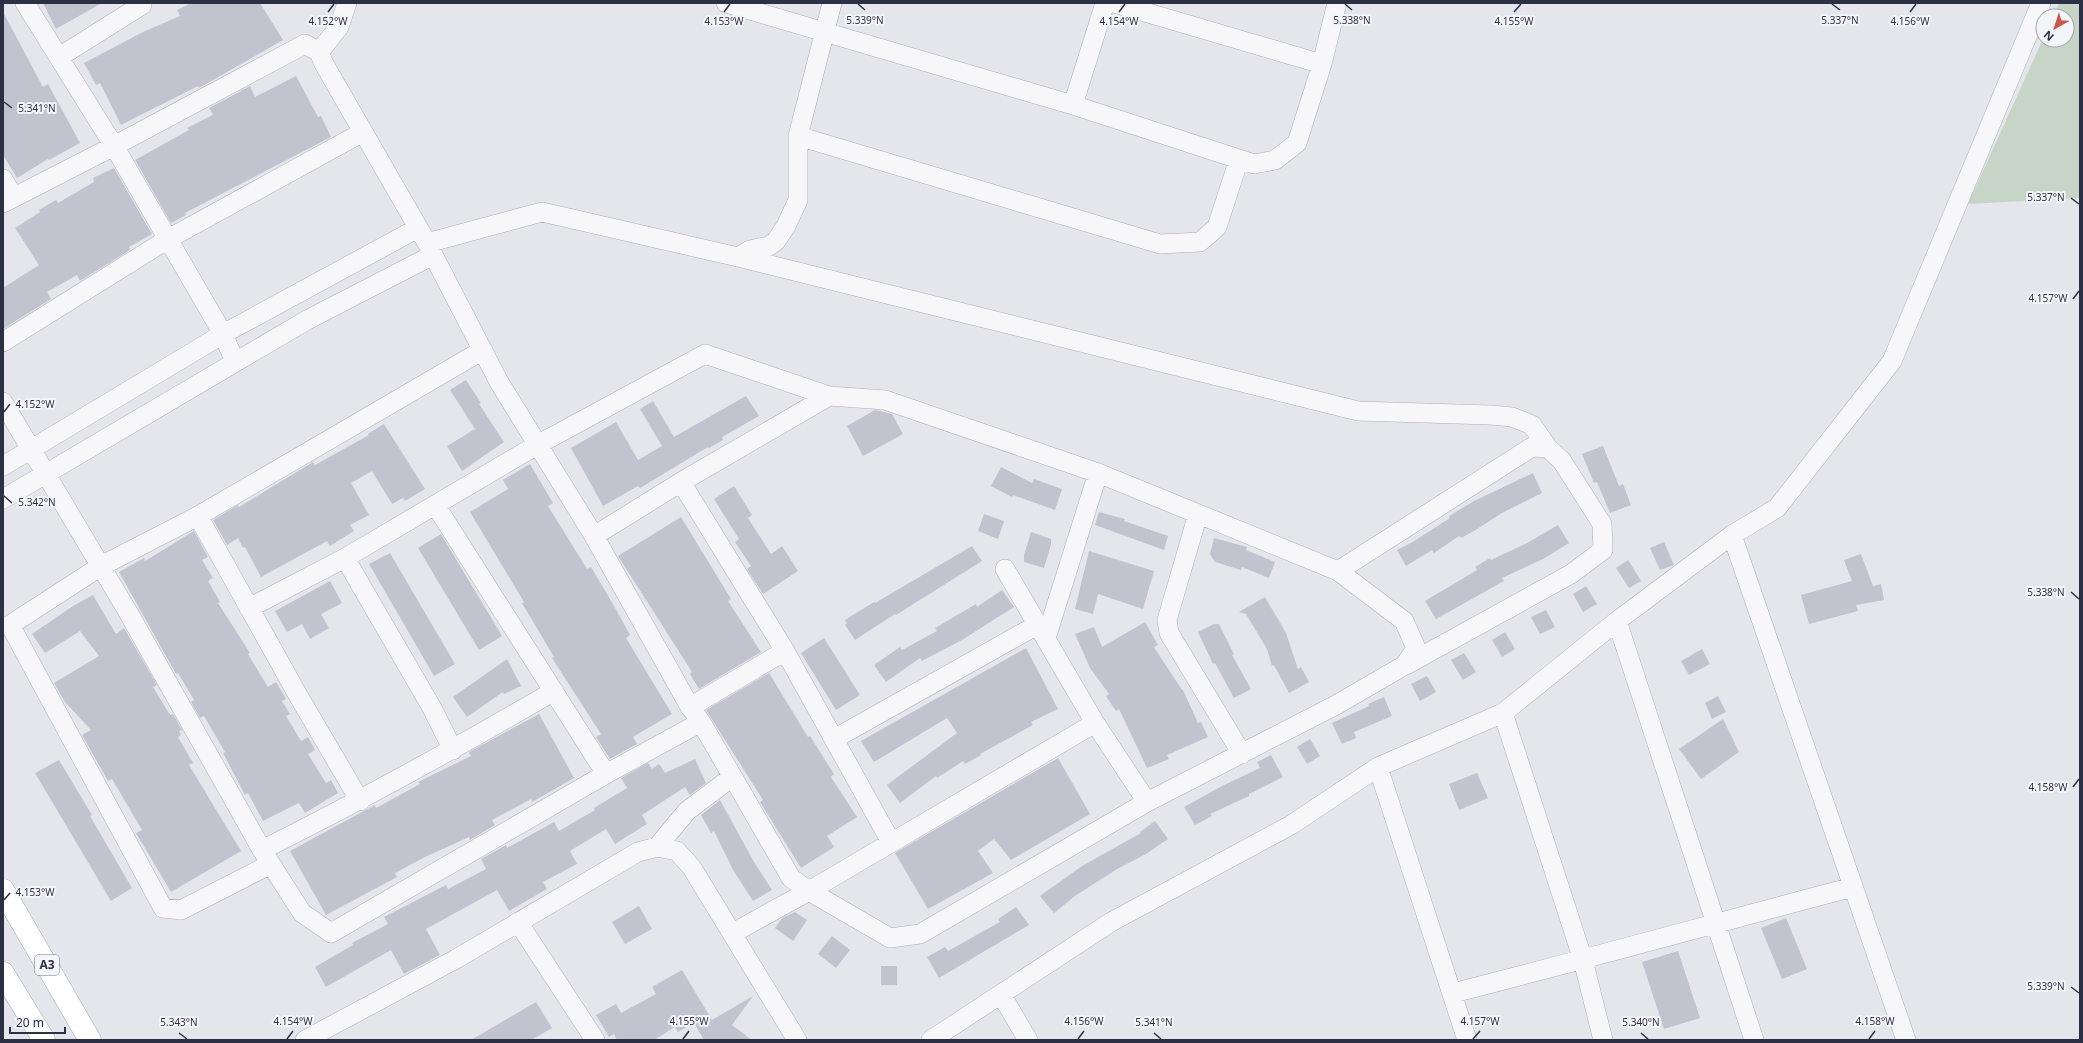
<svg xmlns="http://www.w3.org/2000/svg" width="2083" height="1043" viewBox="0 0 2083 1043" font-family="'Noto Sans',sans-serif">
	<rect width="100%" height="100%" fill="#e4e6ec"/>
	<path fill="#c6d5c6" d="M 2059,3 L 2080,3 L 2080,198 L 1968,204 L 2043,39 L 2067,40 L 2067,16 L 2054,16 Z"/>
	<path fill="#c1c4ce" d="M 43,3 L 102,3 L 56,29 Z
		M 191,3 L 260,3 L 283,40 L 199,88 L 198,86 L 121,125 L 100,83 L 96,85 L 84,63 L 143,32 L 180,16 L 177,10 Z
		M 3,12 L 43,87 L 48,84 L 80,143 L 49,160 L 48,159 L 17,178 L 3,155 Z
		M 296,76 L 318,117 L 321,116 L 331,137 L 185,213 L 186,215 L 171,223 L 135,160 L 189,130 L 187,128 L 213,115 L 209,108 L 250,86 L 255,97 Z
		M 114,168 L 152,234 L 129,247 L 130,250 L 80,281 L 77,275 L 47,292 L 51,299 L 3,329 L 3,288 L 39,265 L 15,228 L 40,212 L 39,210 L 56,200 L 58,203 L 94,182 L 93,178 Z
		M 466,380 L 481,403 L 479,404 L 504,442 L 462,471 L 447,446 L 475,429 L 450,390 Z
		M 746,396 L 759,416 L 722,437 L 723,440 L 709,448 L 708,447 L 640,488 L 638,486 L 603,506 L 571,448 L 616,422 L 638,460 L 662,446 L 640,409 L 653,401 L 674,437 Z
		M 875,410 L 892,414 L 903,434 L 863,456 L 847,426 Z
		M 384,424 L 425,489 L 405,501 L 403,498 L 392,504 L 372,471 L 351,483 L 369,515 L 350,525 L 354,531 L 330,546 L 327,541 L 261,577 L 245,547 L 243,548 L 238,538 L 227,545 L 213,520 L 238,505 L 239,507 L 313,462 L 315,465 L 369,435 L 368,434 Z
		M 1603,446 L 1619,486 L 1623,484 L 1631,505 L 1610,513 L 1597,482 L 1594,483 L 1582,454 Z
		M 530,464 L 553,503 L 548,506 L 587,569 L 591,567 L 613,604 L 630,635 L 626,638 L 672,714 L 633,737 L 637,744 L 610,759 L 596,737 L 601,734 L 552,658 L 554,657 L 522,603 L 524,602 L 470,512 L 508,489 L 503,480 Z
		M 1001,467 L 1032,483 L 1034,479 L 1062,489 L 1055,510 L 1013,495 L 1012,497 L 991,486 Z
		M 1533,473 L 1542,493 L 1502,513 L 1474,531 L 1461,538 L 1459,536 L 1434,553 L 1432,550 L 1406,566 L 1397,550 L 1411,543 L 1450,518 L 1449,516 L 1474,501 Z
		M 734,486 L 752,515 L 748,518 L 771,554 L 782,546 L 798,571 L 763,594 L 747,569 L 751,566 L 735,542 L 739,539 L 714,499 Z
		M 1099,512 L 1125,519 L 1124,521 L 1168,536 L 1164,550 L 1095,525 Z
		M 984,514 L 1004,521 L 998,539 L 978,531 Z
		M 681,517 L 731,599 L 728,601 L 761,652 L 699,689 L 690,674 L 692,672 L 618,556 Z
		M 1558,525 L 1569,543 L 1543,559 L 1502,578 L 1504,581 L 1436,619 L 1425,601 L 1477,570 L 1475,567 L 1490,558 L 1491,560 L 1527,543 Z
		M 194,531 L 208,557 L 202,560 L 213,578 L 208,581 L 220,602 L 218,603 L 250,653 L 248,654 L 268,687 L 276,682 L 286,699 L 282,701 L 290,714 L 286,716 L 301,741 L 308,737 L 315,750 L 308,754 L 326,783 L 331,780 L 338,793 L 305,813 L 299,803 L 263,821 L 248,793 L 245,795 L 223,753 L 225,752 L 204,716 L 200,718 L 191,702 L 194,700 L 178,673 L 176,674 L 119,572 L 144,558 L 145,561 Z
		M 1031,532 L 1051,539 L 1051,545 L 1044,568 L 1024,562 L 1024,555 Z
		M 441,534 L 502,636 L 479,650 L 418,548 Z
		M 1214,538 L 1247,547 L 1246,550 L 1275,562 L 1269,578 L 1242,567 L 1241,570 L 1215,562 L 1210,554 Z
		M 1664,542 L 1674,565 L 1660,570 L 1650,548 Z
		M 972,546 L 982,561 L 896,615 L 895,614 L 855,640 L 845,625 L 847,623 L 845,620 L 874,602 L 875,603 Z
		M 1089,551 L 1154,571 L 1143,609 L 1098,594 L 1093,614 L 1075,609 Z
		M 390,553 L 455,664 L 434,676 L 369,564 Z
		M 1861,554 L 1873,586 L 1881,584 L 1884,600 L 1856,605 L 1858,611 L 1809,624 L 1801,595 L 1852,581 L 1844,560 Z
		M 1628,560 L 1641,581 L 1629,588 L 1616,568 Z
		M 330,581 L 342,603 L 321,614 L 329,628 L 310,639 L 302,624 L 287,632 L 275,611 Z
		M 1586,586 L 1597,604 L 1583,612 L 1573,594 Z
		M 1002,590 L 1014,607 L 962,640 L 922,661 L 920,658 L 886,682 L 874,665 L 900,647 L 902,650 L 937,631 L 935,628 L 976,604 L 977,607 Z
		M 93,595 L 116,634 L 124,628 L 157,685 L 153,687 L 170,715 L 173,714 L 182,730 L 179,731 L 181,735 L 178,737 L 193,763 L 189,765 L 241,851 L 171,892 L 136,833 L 142,830 L 112,779 L 108,781 L 82,735 L 91,730 L 65,702 L 54,683 L 99,656 L 80,631 L 45,653 L 32,634 L 73,606 Z
		M 1265,597 L 1286,633 L 1298,669 L 1301,667 L 1309,682 L 1289,693 L 1274,665 L 1272,666 L 1267,649 L 1246,614 L 1239,612 Z
		M 1546,610 L 1555,627 L 1540,634 L 1531,617 Z
		M 1145,622 L 1158,645 L 1154,647 L 1182,690 L 1183,690 L 1198,723 L 1201,722 L 1208,737 L 1167,755 L 1169,759 L 1147,768 L 1119,709 L 1116,711 L 1106,696 L 1109,694 L 1090,668 L 1075,634 L 1094,627 L 1102,647 Z
		M 1214,624 L 1219,624 L 1234,654 L 1232,655 L 1251,689 L 1234,698 L 1215,663 L 1213,664 L 1198,632 Z
		M 1505,632 L 1515,649 L 1502,657 L 1492,640 Z
		M 824,638 L 860,695 L 836,710 L 801,653 Z
		M 1026,648 L 1058,709 L 1031,722 L 1033,725 L 980,754 L 981,755 L 965,764 L 963,761 L 937,778 L 936,776 L 900,803 L 887,785 L 957,733 L 947,718 L 874,762 L 861,741 Z
		M 1702,649 L 1710,664 L 1689,675 L 1681,661 Z
		M 1464,653 L 1476,672 L 1463,680 L 1451,660 Z
		M 507,659 L 521,686 L 504,694 L 503,692 L 467,717 L 453,697 Z
		M 769,673 L 808,737 L 810,736 L 834,774 L 831,777 L 857,817 L 827,836 L 834,847 L 801,868 L 760,802 L 763,800 L 706,710 Z
		M 1427,676 L 1436,692 L 1420,701 L 1411,684 Z
		M 1718,696 L 1726,712 L 1712,719 L 1705,703 Z
		M 1384,697 L 1392,716 L 1354,732 L 1356,738 L 1342,744 L 1332,723 L 1369,706 L 1368,704 Z
		M 539,714 L 574,778 L 532,802 L 531,799 L 492,820 L 495,825 L 470,840 L 469,837 L 425,857 L 395,873 L 397,877 L 326,915 L 290,851 L 375,805 L 376,808 L 420,784 L 418,782 L 471,756 L 469,752 Z
		M 1723,719 L 1739,752 L 1701,779 L 1679,749 Z
		M 1310,739 L 1320,756 L 1307,764 L 1297,747 Z
		M 1271,755 L 1283,777 L 1249,794 L 1249,796 L 1210,814 L 1212,816 L 1195,825 L 1184,807 L 1222,786 L 1260,768 L 1257,762 Z
		M 1058,758 L 1090,814 L 1011,860 L 994,839 L 978,851 L 993,873 L 928,909 L 895,853 Z
		M 695,759 L 706,783 L 690,795 L 685,787 L 642,815 L 647,824 L 615,844 L 606,829 L 570,851 L 577,864 L 543,882 L 547,889 L 509,911 L 497,890 L 426,929 L 440,955 L 404,974 L 391,950 L 326,987 L 315,967 L 353,945 L 352,943 L 388,924 L 384,917 L 446,885 L 448,889 L 486,869 L 481,859 L 506,845 L 507,848 L 554,822 L 559,831 L 595,810 L 594,808 L 627,788 L 621,778 L 648,763 L 652,769 L 659,764 L 665,773 Z
		M 59,760 L 92,815 L 90,816 L 132,888 L 111,901 L 35,773 Z
		M 1477,773 L 1488,798 L 1459,810 L 1449,784 Z
		M 720,800 L 754,862 L 772,890 L 753,901 L 733,870 L 714,831 L 711,833 L 701,815 Z
		M 1155,821 L 1168,839 L 1146,854 L 1117,869 L 1075,896 L 1054,913 L 1040,896 L 1082,866 L 1141,833 L 1140,832 Z
		M 639,906 L 652,929 L 625,944 L 612,922 Z
		M 1016,907 L 1029,925 L 939,978 L 927,957 L 945,947 L 948,951 L 1000,922 L 998,919 Z
		M 795,912 L 807,920 L 793,941 L 775,928 L 782,918 Z
		M 1786,918 L 1807,969 L 1782,979 L 1761,928 Z
		M 832,936 L 850,950 L 836,968 L 818,954 Z
		M 1678,951 L 1700,1018 L 1664,1029 L 1642,962 Z
		M 881,966 L 897,966 L 897,985 L 881,985 Z
		M 682,970 L 712,1020 L 753,996 L 732,1025 L 752,1040 L 704,1040 L 694,1023 L 678,1032 L 675,1027 L 654,1040 L 617,1040 L 614,1034 L 609,1037 L 596,1015 L 616,1004 L 621,1013 L 656,994 L 652,987 Z
		M 536,1002 L 552,1028 L 531,1040 L 471,1040 Z"/>
	<g fill="none" stroke-linecap="round" stroke-linejoin="round">
		<defs>
			<path id="street" d="M 25,3 L 114,146 L 223,334 L 235,362
				M 726,3 L 1073,105 L 1254,164 L 1275,160 L 1297,143 L 1322,64 L 1337,3
				M 1114,3 L 1322,64
				M 319,52 L 339,27 L 347,3
				M 59,57 L 142,5 L 140,3
				M 1073,105 L 1105,3
				M 798,136 L 1160,244 L 1200,242 L 1217,227 L 1239,159
				M 3,179 L 13,196
				M 3,203 L 114,146 L 305,44 L 319,52 L 324,64 L 427,243 L 542,212 L 738,257 L 750,250 L 769,246 L 776,241 L 786,226 L 798,200 L 798,136 L 832,3
				M 427,243 L 499,382 L 594,536 L 690,707 L 701,722 L 791,878 L 809,891 L 890,938 L 920,934 L 1147,802 L 1336,705 L 1405,665 L 1416,648 L 1404,621 L 1338,571 L 1098,473 L 885,400 L 829,396 L 681,482 L 594,536
				M 738,257 L 1358,411 L 1491,415 L 1512,417 L 1532,425 L 1548,448
				M 3,342 L 168,239 L 363,132
				M 3,402 L 128,612 L 262,850 L 302,913 L 331,933 L 606,774 L 701,722
				M 3,466 L 223,334 L 418,228
				M 681,482 L 785,651 L 891,842
				M 3,499 L 307,320 L 433,255
				M 436,506 L 606,774
				M 1198,514 L 1167,620 L 1169,633 L 1242,754
				M 198,516 L 101,566 L 10,625 L 163,908 L 181,910 L 271,864
				M 1732,535 L 1906,1040
				M 345,558 L 432,708 L 453,750
				M 1005,569 L 1095,723 L 1147,802
				M 1338,571 L 1532,447 L 1548,448 L 1562,461 L 1602,524 L 1603,550 L 1571,574 L 1406,665
				M 249,608 L 345,558 L 537,445 L 705,354 L 829,396
				M 1617,621 L 1754,1040
				M 1046,638 L 1098,473
				M 690,707 L 785,651
				M 1503,713 L 1583,960 L 1603,1040
				M 834,739 L 1037,625
				M 1378,767 L 1467,1040
				M 360,801 L 299,697 L 198,516 L 483,350
				M 657,847 L 687,811 L 732,777
				M 262,850 C 362,800 458,747 554,691
				M 518,922 L 595,1040
				M 733,933 L 809,891 L 1095,723
				M 1453,993 C 1587,959 1719,922 1853,887
				M 1001,994 L 1028,1040
				M 305,1040 L 456,959 L 638,852 L 657,847 L 677,851 L 692,868 L 797,1040
				M 931,1040 L 1111,922 L 1291,825 L 1378,767 L 1503,713 L 1617,621 L 1732,535 L 1777,508 L 1892,361 L 2041,3"/>
			<path id="primary" d="M 3,890 L 90,1040
				M 3,973 L 44,1040"/>
		</defs>
		<use href="#street" stroke="#adafba" stroke-width="20"/>
		<use href="#primary" stroke="#a4a7b7" stroke-width="23"/>
		<use href="#street" stroke="#f7f7fa" stroke-width="19"/>
		<use href="#primary" stroke="#fff" stroke-width="22"/>
	</g>
	<path fill="none" stroke="#2c3044" stroke-width="1.5" d="M 858,4 L 865,10M 1345,4 L 1352,10M 1832,4 L 1840,10M 328,12 L 334,4M 724,12 L 730,4M 1119,12 L 1125,4M 1514,12 L 1521,4M 1910,12 L 1916,4M 4,102 L 12,108M 2071,198 L 2079,204M 2073,299 L 2079,291M 4,412 L 10,404M 4,496 L 12,503M 2071,592 L 2079,599M 2073,787 L 2079,779M 4,900 L 10,893M 2071,987 L 2079,993M 179,1033 L 187,1039M 1154,1033 L 1161,1039M 1641,1033 L 1648,1039M 287,1039 L 293,1031M 683,1039 L 689,1031M 1078,1039 L 1084,1031M 1473,1039 L 1480,1031M 1869,1039 L 1875,1031"/>
	<g text-anchor="middle" stroke-width="4" stroke-linejoin="round" paint-order="stroke">
		<rect fill="#f4f5f9" stroke="#686b7a" stroke-width="1" x="35" y="955" width="24" height="20" rx="3"/>
		<g font-size="12" font-weight="bold" fill="#2c3044">
			<text x="47" y="969">A3</text>
		</g>
	</g>
	<g font-size="10" text-anchor="middle" fill="#2c3044" stroke="#f4f5f9" stroke-width="4" stroke-linejoin="round" paint-order="stroke">
		<text x="865" y="24">5.339°N</text>
		<text x="1352" y="24">5.338°N</text>
		<text x="1840" y="24">5.337°N</text>
		<text x="328" y="25">4.152°W</text>
		<text x="724" y="25">4.153°W</text>
		<text x="1119" y="25">4.154°W</text>
		<text x="1514" y="25">4.155°W</text>
		<text x="1910" y="25">4.156°W</text>
		<text x="37" y="112">5.341°N</text>
		<text x="2046" y="201">5.337°N</text>
		<text x="2048" y="302">4.157°W</text>
		<text x="35" y="408">4.152°W</text>
		<text x="37" y="506">5.342°N</text>
		<text x="2046" y="596">5.338°N</text>
		<text x="2048" y="791">4.158°W</text>
		<text x="35" y="896">4.153°W</text>
		<text x="2046" y="990">5.339°N</text>
		<text x="293" y="1025">4.154°W</text>
		<text x="689" y="1025">4.155°W</text>
		<text x="1084" y="1025">4.156°W</text>
		<text x="1480" y="1025">4.157°W</text>
		<text x="1875" y="1025">4.158°W</text>
		<text x="179" y="1026">5.343°N</text>
		<text x="1154" y="1026">5.341°N</text>
		<text x="1641" y="1026">5.340°N</text>
	</g>
	<rect width="2083" height="1043" fill="none" stroke="#2c3044" stroke-width="8"/>
	<g transform="translate(2055 28) rotate(219)"><circle r="19" fill="#f4f5f9" stroke="#a4a6b1"/>
	<path d="M0-3L7 15L0 10L-7 15Z" fill="#cc564e"/>
	<text y="-6" font-size="11" font-weight="bold" text-anchor="middle" fill="#2c3044">N</text>
	</g>
	<path d="M10 1027v6h55v-6" fill="none" stroke="#2c3044" stroke-width="2"/>
	<text x="16" y="1027" font-size="12" fill="#2c3044" stroke="#f4f5f9" stroke-width="3" paint-order="stroke">20 m</text>
</svg>
